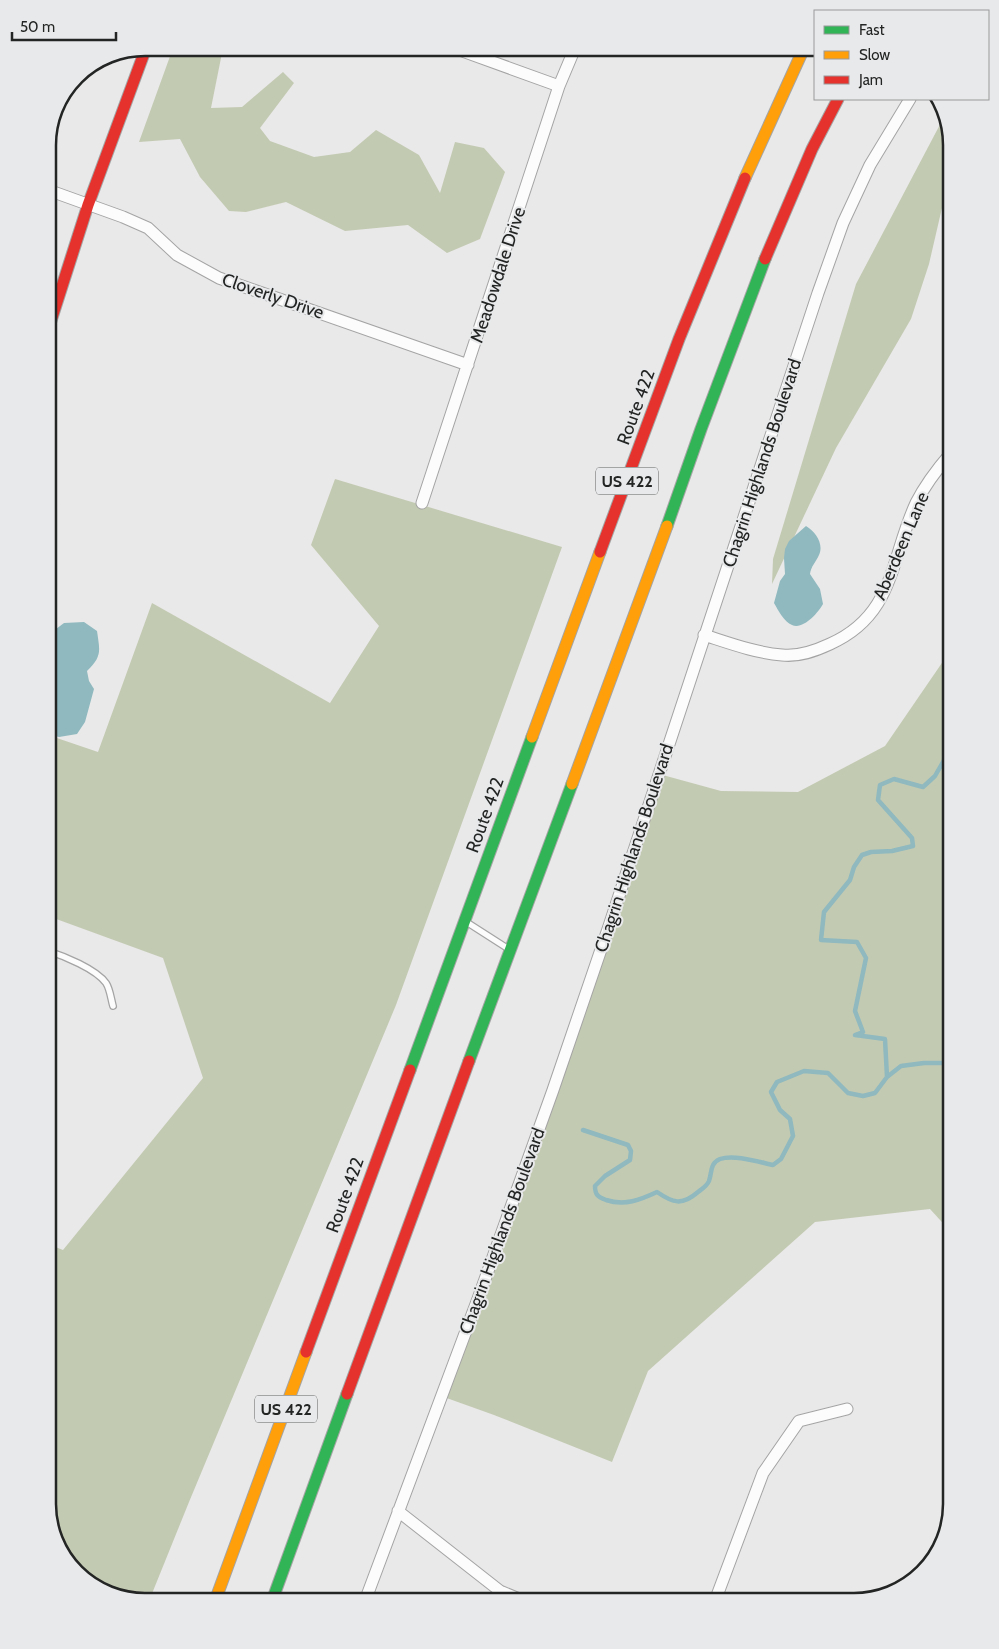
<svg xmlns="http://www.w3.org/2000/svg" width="999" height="1649" viewBox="0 0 999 1649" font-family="Cabin,sans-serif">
	<rect width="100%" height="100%" fill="#e9e9e9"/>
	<path fill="#c3cab2" d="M 173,48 L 223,48 L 211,108 L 242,107 L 283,72 L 294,83 L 260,128 L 270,141 L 314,157 L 350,152 L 376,130 L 419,155 L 440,193 L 455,142 L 484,148 L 505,172 L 480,239 L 447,253 L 408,225 L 345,231 L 286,202 L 246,212 L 229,211 L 200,177 L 180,139 L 139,142 Z
		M 945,115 L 951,145 L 951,169 L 929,264 L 911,319 L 836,448 L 772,584 L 773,559 L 856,284 Z
		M 335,479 L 562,547 L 396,1005 L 189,1502 L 149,1601 L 139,1601 L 91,1585 L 57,1547 L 48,1504 L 48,1244 L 63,1250 L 203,1078 L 163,958 L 48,916 L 48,735 L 98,752 L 152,603 L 330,703 L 379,626 L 311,545 Z
		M 946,657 L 951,660 L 951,1232 L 930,1209 L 815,1222 L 648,1371 L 612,1462 L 494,1415 L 441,1396 L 659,774 L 721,791 L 798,792 L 885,746 Z"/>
	<path fill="#8fb9bf" d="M 806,526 C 816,532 824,544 819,555 C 816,562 811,566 810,574 L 820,589 L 823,604 C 818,613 803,630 792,625 C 784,622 778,610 774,603 L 780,581 L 785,574 L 784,558 L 785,549 L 789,541 Z
		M 84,622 L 97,631 C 100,652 102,656 87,671 L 89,681 L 94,689 L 85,722 L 77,734 L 59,737 L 48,734 L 48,635 L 64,623 Z"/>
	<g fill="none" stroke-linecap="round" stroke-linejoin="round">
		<path stroke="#8fb9bf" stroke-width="4.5" d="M 887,1077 L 885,1039 L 855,1035 L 863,1032 L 855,1011 L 866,958 L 857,942 L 821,940 L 824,912 L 850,880 L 854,867 L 862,855 L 871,852 L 892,851 L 913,846 L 912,838 L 878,800 L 880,785 L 894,779 L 923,787 L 935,776 L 951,748
			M 583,1130 L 628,1145 L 631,1151 L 630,1160 L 605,1176 L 595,1186 C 595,1195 598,1197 606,1200 C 625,1206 640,1200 657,1192 C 673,1203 682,1206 698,1192 C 702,1189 707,1186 709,1181 C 712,1172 710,1163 720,1159 C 734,1154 759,1162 773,1165 L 781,1159 L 793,1136 L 790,1119 L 780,1110 L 771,1092 L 777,1082 L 804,1071 L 828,1073 L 848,1093 L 863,1096 L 875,1093 L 887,1077 L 901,1066 L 924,1063 L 948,1063 L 951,1065"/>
		<defs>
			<path id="lane" d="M 468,923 L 507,948
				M 48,951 C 64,956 96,969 106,983 C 110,989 111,999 113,1006"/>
			<path id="street" d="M 454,48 L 559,86
				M 48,190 L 123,217 L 148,228 L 177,255 L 219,278 L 468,365
				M 422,503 L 559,86 L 575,48
				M 704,635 C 729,643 756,653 782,655 C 799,657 815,651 830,644 C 895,615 890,559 916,503 C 925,485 938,468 951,453
				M 398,1511 L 500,1591 L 524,1601
				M 365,1601 L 479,1296 L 553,1090 L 609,926 L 818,293 L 843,223 L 870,165 L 910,99
				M 715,1601 L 763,1473 L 799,1421 L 847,1409"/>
			<path id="fast" d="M 667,526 L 701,429 L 765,259
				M 469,1061 L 572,784
				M 410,1070 L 532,737
				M 272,1601 L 347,1394"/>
			<path id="slow" d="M 745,178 L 804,48
				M 532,737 L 600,552
				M 572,784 L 667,526
				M 215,1601 L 306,1352"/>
			<path id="jam" d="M 765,259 L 812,149 L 838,99
				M 48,330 L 88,205 L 146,48
				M 600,552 L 679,339 L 745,178
				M 306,1352 L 410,1070
				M 347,1394 L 469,1061"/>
		</defs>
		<use href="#lane" stroke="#a4a4a4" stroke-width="8"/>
		<use href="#street" stroke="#a4a4a4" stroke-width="13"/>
		<use href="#fast" stroke="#a4a4a4" stroke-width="13"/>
		<use href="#slow" stroke="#a4a4a4" stroke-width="13"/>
		<use href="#jam" stroke="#a4a4a4" stroke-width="13"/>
		<use href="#lane" stroke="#fcfcfc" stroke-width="5.5"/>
		<use href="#street" stroke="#fcfcfc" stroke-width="11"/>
		<use href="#fast" stroke="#30b455" stroke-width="11"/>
		<use href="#slow" stroke="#ff9f0a" stroke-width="11"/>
		<use href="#jam" stroke="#e5322d" stroke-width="11"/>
	</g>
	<g text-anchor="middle" stroke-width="4" stroke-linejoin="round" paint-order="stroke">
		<g fill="#e8e9ea" stroke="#5e5f5f" stroke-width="1">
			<rect x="596" y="467.5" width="62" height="27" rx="4"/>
			<rect x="255" y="1395.5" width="62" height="27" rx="4"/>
		</g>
		<g font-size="16" font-weight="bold" fill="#232424">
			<text x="627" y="487">US 422</text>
			<text x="286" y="1415">US 422</text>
		</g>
		<g font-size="18" fill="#232424" stroke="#e8e9ea">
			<text transform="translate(498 275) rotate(-72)" y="6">Meadowdale Drive</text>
			<text transform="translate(273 296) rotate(19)" y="6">Cloverly Drive</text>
			<text transform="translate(636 407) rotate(-70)" y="6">Route 422</text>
			<text transform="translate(762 463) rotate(-72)" y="6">Chagrin Highlands Boulevard</text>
			<text transform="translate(901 546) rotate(-67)" y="6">Aberdeen Lane</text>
			<text transform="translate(485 815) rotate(-70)" y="6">Route 422</text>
			<text transform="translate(634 848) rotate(-72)" y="6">Chagrin Highlands Boulevard</text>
			<text transform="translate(345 1195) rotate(-70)" y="6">Route 422</text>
			<text transform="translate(502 1231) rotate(-70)" y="6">Chagrin Highlands Boulevard</text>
		</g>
	</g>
	<path d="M0 0H999V1649H0ZM145 56H854A89 89 0 0 1 943 145V1504A89 89 0 0 1 854 1593H145A89 89 0 0 1 56 1504V145A89 89 0 0 1 145 56Z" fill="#e8e9ea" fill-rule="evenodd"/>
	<path fill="none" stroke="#232424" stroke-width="2.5" d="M145 56H854A89 89 0 0 1 943 145V1504A89 89 0 0 1 854 1593H145A89 89 0 0 1 56 1504V145A89 89 0 0 1 145 56Z"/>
	<rect x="814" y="10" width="175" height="90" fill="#e8e9ea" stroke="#999a9b"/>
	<rect x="824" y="26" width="25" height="8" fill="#30b455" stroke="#999a9b"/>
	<text x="859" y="35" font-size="15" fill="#232424">Fast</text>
	<rect x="824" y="51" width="25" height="8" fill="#ff9f0a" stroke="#999a9b"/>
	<text x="859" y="60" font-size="15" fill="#232424">Slow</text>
	<rect x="824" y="76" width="25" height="8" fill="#e5322d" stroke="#999a9b"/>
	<text x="859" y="85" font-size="15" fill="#232424">Jam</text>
	<path d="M12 32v8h104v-8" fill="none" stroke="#232424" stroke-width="2.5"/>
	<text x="20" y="32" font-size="15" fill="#232424" stroke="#e8e9ea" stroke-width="4" paint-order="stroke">50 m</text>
</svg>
